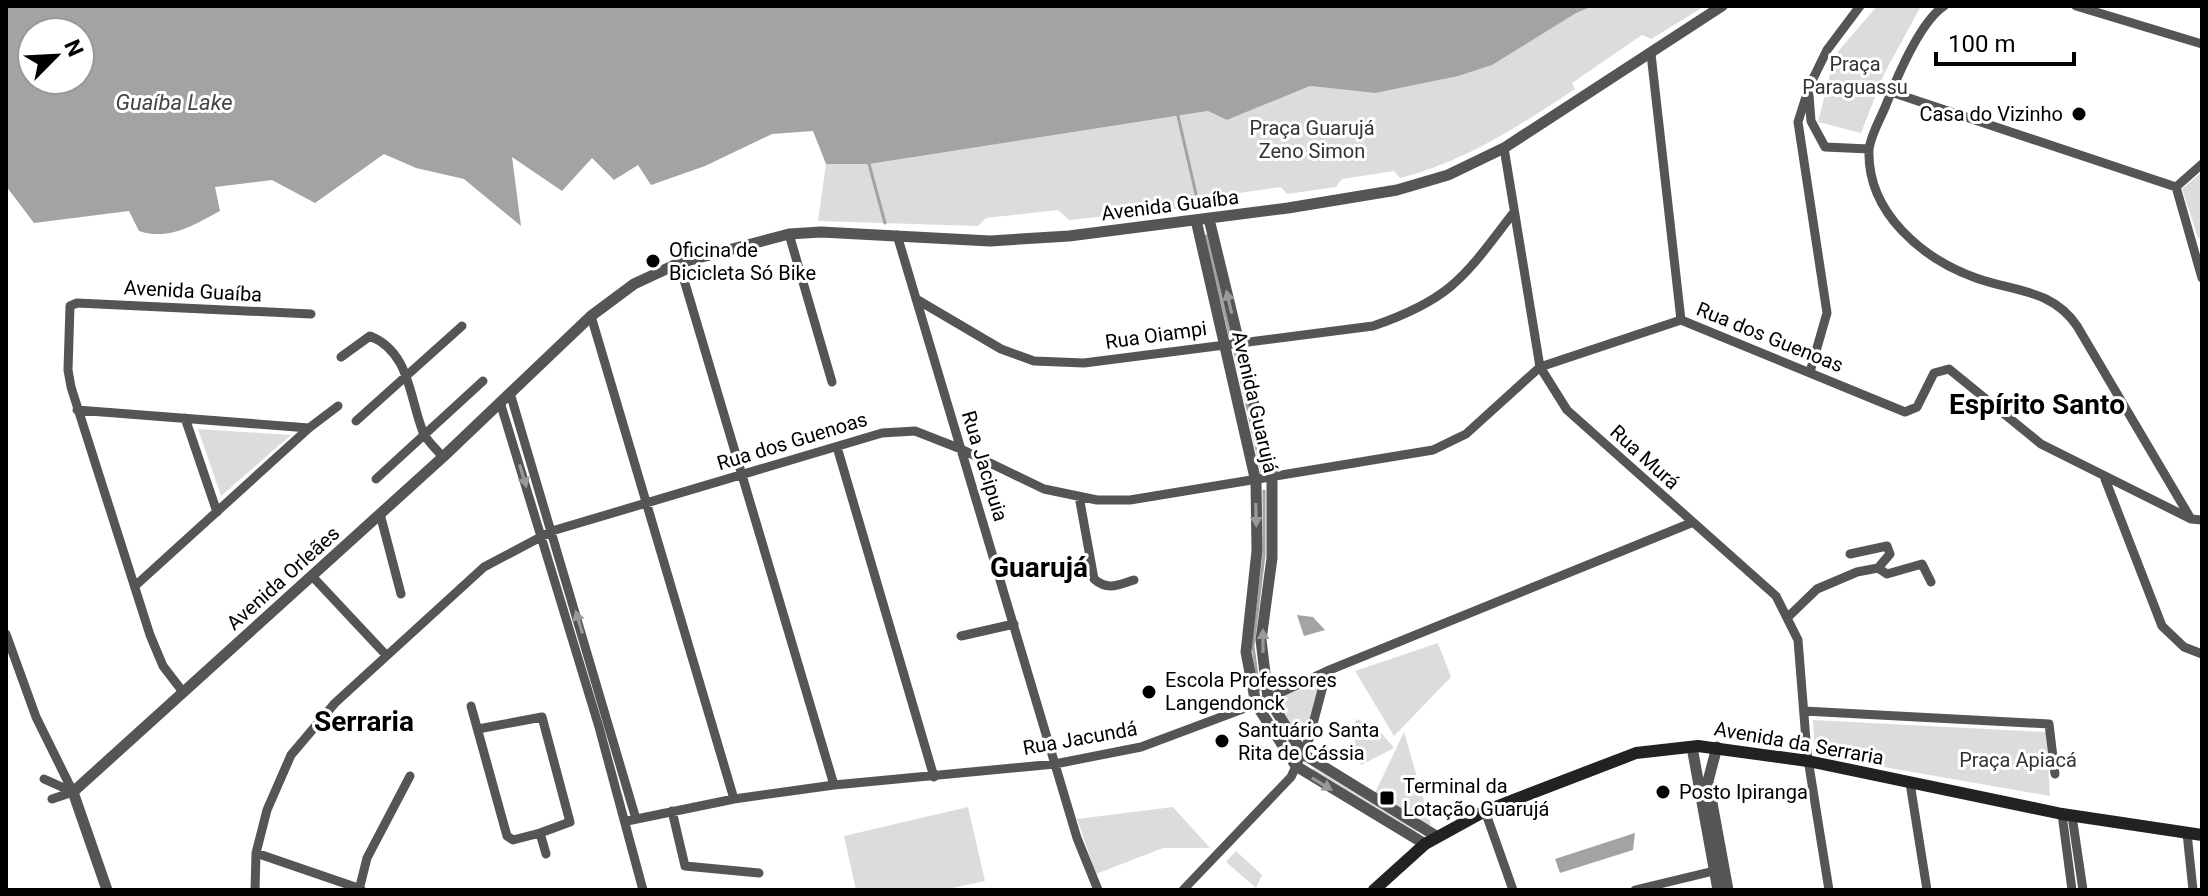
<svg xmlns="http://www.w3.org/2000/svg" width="2208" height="896" viewBox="0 0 2208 896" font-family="Roboto,sans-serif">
	<rect width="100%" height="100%" fill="#fff"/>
	<path fill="#dcdcdc" d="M 1593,6 L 1705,6 L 1651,39 L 1642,35 L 1572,83 L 1575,89 C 1519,126 1466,161 1400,178 L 1394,171 L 1342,179 L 1336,187 L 1287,194 L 1281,187 L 1212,197 L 1203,206 L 1069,220 L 1058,210 L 986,218 L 978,226 L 818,221 L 826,164 L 869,164 L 1209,111 L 1227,120 L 1310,86 L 1375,93 Z
		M 1877,6 L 1921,6 L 1884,74 L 1861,133 L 1818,122 L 1835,55 Z
		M 2202,172 L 2202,237 L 2198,238 L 2182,189 Z
		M 198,429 L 291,435 L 221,496 Z
		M 1438,643 L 1451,677 L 1394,736 L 1355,671 Z
		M 1323,676 L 1303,743 L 1275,700 Z
		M 1357,719 L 1378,729 L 1394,748 L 1361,765 L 1351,728 Z
		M 1813,720 L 2046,732 L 2050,796 L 1815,755 Z
		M 1404,732 L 1431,825 L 1423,826 L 1373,797 Z
		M 1314,768 L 1417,829 L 1414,834 L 1311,773 Z
		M 968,807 L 985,881 L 943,890 L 856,890 L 844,836 Z
		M 1173,807 L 1210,848 L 1163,848 L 1096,874 L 1077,819 Z
		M 1236,851 L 1262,875 L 1256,888 L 1226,862 Z"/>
	<path fill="#a3a3a3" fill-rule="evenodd" d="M 6,6 L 1593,6 L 1576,13 L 1492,65 L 1458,76 L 1375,93 L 1310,86 L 1227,120 L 1208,111 L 869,164 L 826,164 L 813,131 L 772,134 L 705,166 L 651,185 L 638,165 L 614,180 L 592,158 L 562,191 L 512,157 L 521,226 L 464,179 L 416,168 L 384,154 L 315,203 L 272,180 L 215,187 L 220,211 C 193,225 170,241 139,231 L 129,211 L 34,223 L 6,186 ZM 32,32 L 80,32 L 80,80 L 32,80 Z
		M 1297,615 L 1313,617 L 1325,630 L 1304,636 Z
		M 1635,833 L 1633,850 L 1560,873 L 1555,859 Z"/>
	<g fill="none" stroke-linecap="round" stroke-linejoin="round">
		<path stroke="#a3a3a3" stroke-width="3" d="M 1178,116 L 1199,207
			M 869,164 L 885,223
			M 1206,236 L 1230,335
			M 1235,352 L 1262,472
			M 1259,690 L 1253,646 L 1264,555 L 1264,491"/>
		<path stroke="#555" stroke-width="9" d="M 1944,6 C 1920,22 1897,77 1886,105 C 1881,118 1870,136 1869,150 C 1867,213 1923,259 1976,278 C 2015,292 2052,289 2077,326 L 2191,519
			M 2076,6 L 2202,44
			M 1651,54 L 1681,320
			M 1891,92 L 2176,187
			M 1809,95 L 1811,121 L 1825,147 L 1869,149
			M 1504,148 L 1540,367 L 1567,410 L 1776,596 L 1798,640 L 1807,753 L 1829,890
			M 2176,187 L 2202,278
			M 2176,187 L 2202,164
			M 789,234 L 832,382
			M 897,235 L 1077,838 L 1098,890
			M 679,263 L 834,785
			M 916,299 L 1001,349 L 1034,361 L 1084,363 L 1373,326 C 1452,299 1465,276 1514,212
			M 591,316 L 734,799
			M 341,357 L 370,336 C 410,352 409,397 423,432 C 427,441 436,449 443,457
			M 1810,372 L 1827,313 L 1798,122 L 1809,87 L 1827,50 L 1860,6
			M 510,393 L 636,819
			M 500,402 L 599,727 L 643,890
			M 77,410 L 309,428
			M 185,418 L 217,512
			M 356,421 L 462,326
			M 837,447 L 934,777
			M 376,479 L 483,381
			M 2105,479 L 2162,626 L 2184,647 L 2202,654
			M 1079,496 L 1094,579 C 1108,591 1118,585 1134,580
			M 380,514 L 401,594
			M 1850,554 L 1887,546 L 1890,554 L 1878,568
			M 312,576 L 386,655
			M 135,586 L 309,428 L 338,406
			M 1787,618 L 1817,589 L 1857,572 L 1878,568 L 1887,574 L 1922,564 L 1931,582
			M 6,634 L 36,717 L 73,792
			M 961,636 L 1014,624
			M 183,692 L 163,666 L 150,635 L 71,387 L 68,370 L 70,306 L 77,303 L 311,314
			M 471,706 L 507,836 L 513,840 L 540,833
			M 1804,711 L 2049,724 L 2055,774
			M 478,729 L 542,717 L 570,822 L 540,833 L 546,854
			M 44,779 L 73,792 L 52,799
			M 1910,783 L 1927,890
			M 672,811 L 685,866 L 759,873
			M 1485,811 L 1513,890
			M 2062,814 L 2072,890
			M 2072,816 L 2083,890
			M 627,821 L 734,799 L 834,785 L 1055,764 L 1141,747 L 1256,704 L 1327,671 L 1691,523
			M 2187,833 L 2193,890
			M 256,853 L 361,889
			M 255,890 L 256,853 L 267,810 L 291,755 L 335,703 L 484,567 L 552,531 L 882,433 L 915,431 L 961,449 L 1044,489 L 1097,500 L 1130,500 L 1433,450 L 1466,434 L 1540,367 L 1681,320 L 1905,412 L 1917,407 L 1934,373 L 1949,369 L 2041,444 L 2191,519 L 2202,520
			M 359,890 L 367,858 L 410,776
			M 1183,890 L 1291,777 L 1309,739 L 1327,671
			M 1635,890 L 1718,870"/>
		<path stroke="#555" stroke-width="11" d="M 1209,219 L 1272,479 L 1272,558 L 1261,640 L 1268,698 L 1303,754 L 1436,836
			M 1196,220 L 1256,482 L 1257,551 L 1246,652 L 1256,704 L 1296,766 L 1425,844
			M 1692,747 L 1718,890
			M 1717,747 L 1708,781 L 1728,890
			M 107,890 L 73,792 L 443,457 L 591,316 L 634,284 L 679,263 L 789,234 L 821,232 L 990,241 L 1069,236 L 1288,208 L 1397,190 L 1448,175 L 1504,148 L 1722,6"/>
		<path stroke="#222" stroke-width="12" d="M 1374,890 L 1425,844 L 1485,811 L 1636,753 L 1698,746 L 1808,761 L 2062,814 L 2202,835"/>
	</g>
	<defs><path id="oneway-solid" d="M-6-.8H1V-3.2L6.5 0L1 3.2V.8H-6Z" transform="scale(2)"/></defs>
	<g fill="#999">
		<use href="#oneway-solid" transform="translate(1229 302) rotate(-103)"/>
		<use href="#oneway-solid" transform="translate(523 476) rotate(73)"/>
		<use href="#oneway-solid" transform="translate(1256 515) rotate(89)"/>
		<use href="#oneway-solid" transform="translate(579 622) rotate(-107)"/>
		<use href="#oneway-solid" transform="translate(1263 641) rotate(-90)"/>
		<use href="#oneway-solid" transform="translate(1322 784) rotate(31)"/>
	</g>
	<g fill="#000" stroke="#fff" stroke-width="3">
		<circle cx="2079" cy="114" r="8"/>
		<circle cx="653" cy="261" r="8"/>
		<circle cx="1149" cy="692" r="8"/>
		<circle cx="1222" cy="741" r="8"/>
		<circle cx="1663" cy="792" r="8"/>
		<rect x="1379" y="790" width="16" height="16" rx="4"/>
	</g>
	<g text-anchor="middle" stroke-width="6" stroke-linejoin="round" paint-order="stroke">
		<g font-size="20" fill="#333" stroke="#fff">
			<text x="1855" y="71">Praça<tspan x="1855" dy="23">Paraguassu</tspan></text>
			<text x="1312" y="135">Praça Guarujá<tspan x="1312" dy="23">Zeno Simon</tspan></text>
			<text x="2018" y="767">Praça Apiacá</text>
		</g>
		<g font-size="20" fill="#000" stroke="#fff" text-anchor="start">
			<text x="2063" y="121" text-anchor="end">Casa do Vizinho</text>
			<text x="669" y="257">Oficina de<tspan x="669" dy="23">Bicicleta Só Bike</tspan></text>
			<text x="1165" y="687">Escola Professores<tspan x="1165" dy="23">Langendonck</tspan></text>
			<text x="1238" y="737">Santuário Santa<tspan x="1238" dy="23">Rita de Cássia</tspan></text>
			<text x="1403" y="793">Terminal da<tspan x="1403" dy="23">Lotação Guarujá</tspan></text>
			<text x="1679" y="799">Posto Ipiranga</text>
		</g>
		<g font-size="20" fill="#000" stroke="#fff">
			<text transform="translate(1170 205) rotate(-7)" y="7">Avenida Guaíba</text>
			<text transform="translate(193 291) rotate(3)" y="7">Avenida Guaíba</text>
			<text transform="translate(1156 335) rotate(-8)" y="7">Rua Oiampi</text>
			<text transform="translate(1770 337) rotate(22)" y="7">Rua dos Guenoas</text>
			<text transform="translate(1255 402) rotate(77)" y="7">Avenida Guarujá</text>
			<text transform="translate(792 441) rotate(-17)" y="7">Rua dos Guenoas</text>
			<text transform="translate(1645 457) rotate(42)" y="7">Rua Murá</text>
			<text transform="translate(985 466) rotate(73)" y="7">Rua Jacipuia</text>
			<text transform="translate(283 578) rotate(-42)" y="7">Avenida Orleães</text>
			<text transform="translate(1080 738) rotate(-10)" y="7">Rua Jacundá</text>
			<text transform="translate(1799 743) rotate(10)" y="7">Avenida da Serraria</text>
		</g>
		<g font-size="22" font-style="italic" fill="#444" stroke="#fff">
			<text x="174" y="110">Guaíba Lake</text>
		</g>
		<g font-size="28" font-weight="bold" fill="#000" stroke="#fff">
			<text x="2037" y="414">Espírito Santo</text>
			<text x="1039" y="577">Guarujá</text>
			<text x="364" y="731">Serraria</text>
		</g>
	</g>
	<rect width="2208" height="896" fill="none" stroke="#000000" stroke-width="16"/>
	<g transform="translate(56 56) rotate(66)"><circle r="38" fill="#ffffff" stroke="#999999" stroke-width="2"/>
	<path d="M0-6L14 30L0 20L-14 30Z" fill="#000000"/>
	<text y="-12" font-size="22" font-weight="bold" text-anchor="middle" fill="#000000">N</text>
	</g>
	<path d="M1936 52v12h138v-12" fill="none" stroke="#000000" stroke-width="4"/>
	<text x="1948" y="52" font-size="24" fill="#000000" stroke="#ffffff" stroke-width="6" paint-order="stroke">100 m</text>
</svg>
